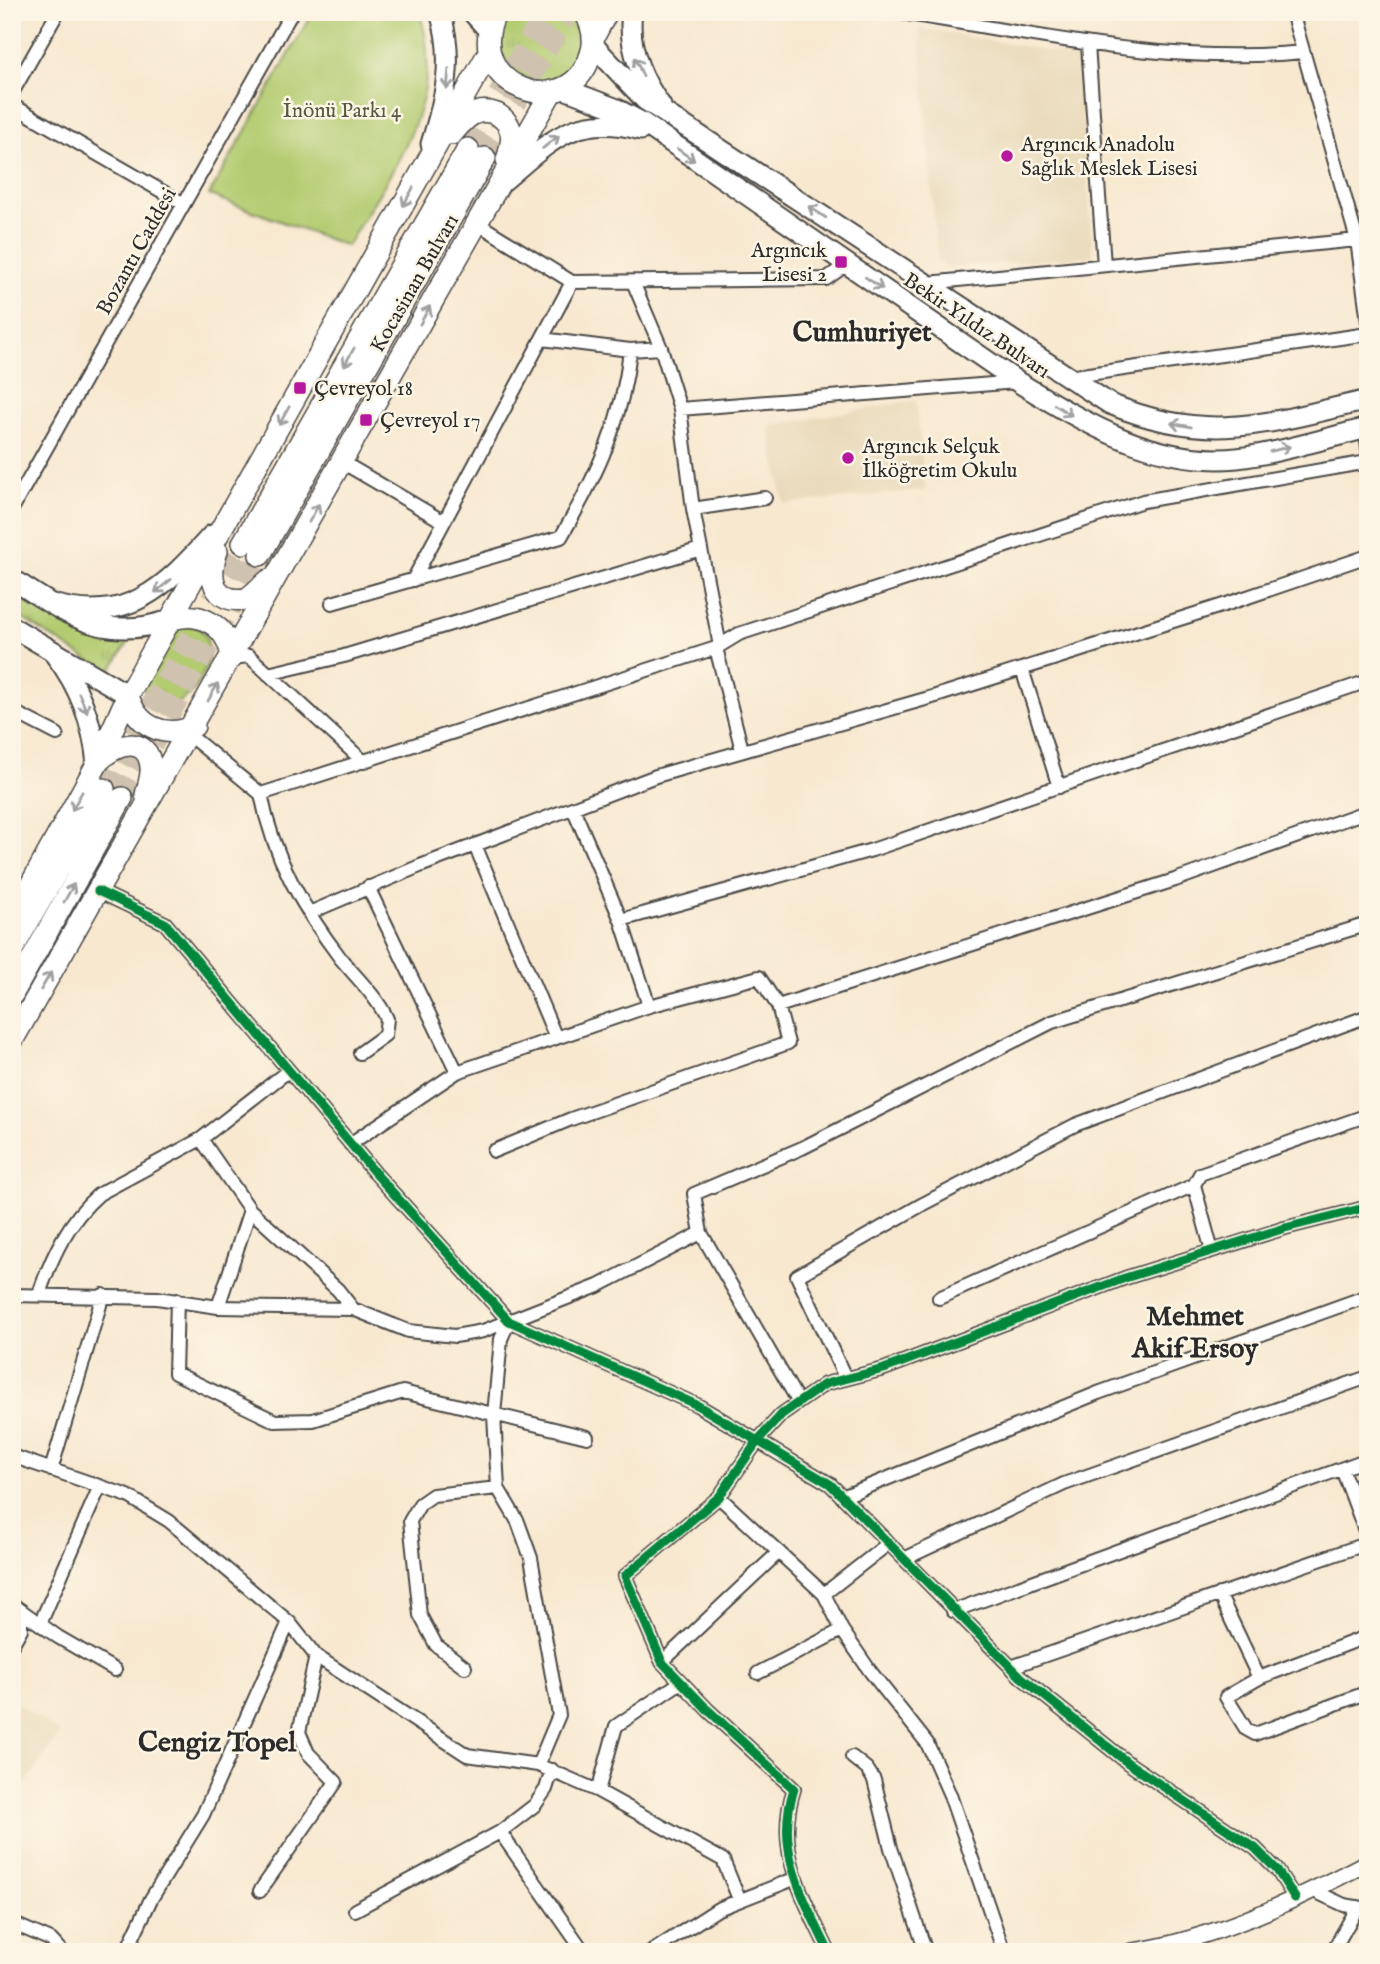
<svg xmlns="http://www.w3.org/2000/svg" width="1380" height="1964" viewBox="0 0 1380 1964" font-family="'IM FELL English',serif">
	<defs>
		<pattern id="grass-tufts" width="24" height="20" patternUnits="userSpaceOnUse" patternTransform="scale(1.75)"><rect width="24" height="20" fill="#b3cc71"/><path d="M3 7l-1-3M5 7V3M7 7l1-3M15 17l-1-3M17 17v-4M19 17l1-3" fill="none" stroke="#9aaf62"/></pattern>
	</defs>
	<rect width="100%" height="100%" fill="#fcf5e5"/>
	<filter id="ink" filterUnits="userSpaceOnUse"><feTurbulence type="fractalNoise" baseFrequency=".0143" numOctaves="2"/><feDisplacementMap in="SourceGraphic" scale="14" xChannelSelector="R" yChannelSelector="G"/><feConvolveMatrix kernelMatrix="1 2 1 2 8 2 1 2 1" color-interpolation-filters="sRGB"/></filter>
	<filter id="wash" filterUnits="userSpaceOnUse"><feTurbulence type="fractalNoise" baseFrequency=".00686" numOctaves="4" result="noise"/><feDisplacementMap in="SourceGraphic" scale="28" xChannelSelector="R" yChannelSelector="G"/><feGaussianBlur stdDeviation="1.57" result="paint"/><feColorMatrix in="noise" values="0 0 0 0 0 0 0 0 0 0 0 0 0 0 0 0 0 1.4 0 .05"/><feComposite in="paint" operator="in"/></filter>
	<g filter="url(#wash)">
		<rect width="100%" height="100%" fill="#f8e8d0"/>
		<path fill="#e9d9ba" d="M 12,12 L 28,12 L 12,41 Z
			M 919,28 L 1078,56 L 1093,256 L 945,268 L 937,258 Z
			M 916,400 L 925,490 L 784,504 L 768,426 Z
			M 12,1699 L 60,1733 L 26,1783 L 17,1776 L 12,1783 Z"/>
		<path fill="url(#grass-tufts)" stroke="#6f7c4e" stroke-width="2" d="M 511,12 L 570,12 C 580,23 584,38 579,52 C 558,113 469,66 511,12 Z
			M 12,594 C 57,622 80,634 134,633 L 109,673 L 12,612 Z
			M 172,625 L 198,627 C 233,656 171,742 143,689 Z"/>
		<path fill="#b3cc71" stroke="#6f7c4e" stroke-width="2" d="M 313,12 L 419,12 C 450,100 389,174 347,246 L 209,195 Z"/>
	</g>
	<g filter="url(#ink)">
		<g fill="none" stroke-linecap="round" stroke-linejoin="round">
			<path stroke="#cfc2af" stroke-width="21" stroke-dasharray="21 10" stroke-linecap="butt" d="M 468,149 L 545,12
				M 485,158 L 568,12
				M 104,789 L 243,543
				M 122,798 L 260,555"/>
			<defs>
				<path id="minor" d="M 896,12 C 1032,33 1165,66 1303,52
					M 1292,12 L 1357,240 L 1368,322
					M 1088,45 L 1104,265
					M 12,93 L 58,12
					M 12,105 L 184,204
					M 477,223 L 572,282 L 826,279 L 846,265
					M 633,282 L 661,348 L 680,409 L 693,509 L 720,646
					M 928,283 L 1357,240
					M 542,339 L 630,350 L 661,348
					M 1068,377 L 1368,334
					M 680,409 L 1017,382
					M 1366,428 L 1368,450
					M 342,462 L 444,522
					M 12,509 L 292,12
					M 693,509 L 765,498
					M 413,580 L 572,282
					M 332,603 L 561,537 C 596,477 623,421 630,350
					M 716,648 L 742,750
					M 232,658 L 249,656 L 364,762
					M 1022,669 L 1059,787
					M 268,674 L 344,656 L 701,549
					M 12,711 L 57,734
					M 189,735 L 261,794 L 716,648 L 739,634 L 1143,501 L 1368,462
					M 261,794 C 273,857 303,909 341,959 C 356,977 378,998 387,1019 L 385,1035 L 360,1053
					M 573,808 L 621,920 L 649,1006
					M 475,845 L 556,1038
					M 368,887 L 457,1072
					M 98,891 L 165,923 L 375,1173 L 509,1321 L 697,1405 L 830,1484 L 1021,1677 L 1128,1763 L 1255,1848 L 1277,1870 L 1295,1898
					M 309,913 L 420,866 L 656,776 L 936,696 L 1227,604 L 1368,556
					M 621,920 L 872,850 L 1368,681
					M 778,1006 L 1175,880 L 1368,811
					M 201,1139 L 250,1210 L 338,1290 L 353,1309
					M 350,1144 L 457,1072 L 649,1006 L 759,977 L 778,1006 L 788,1043 L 571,1119 L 494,1151
					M 1212,1251 L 1194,1185 L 1200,1174 L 1368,1115
					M 39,1294 C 52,1256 68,1221 99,1194 L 201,1139 L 288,1071
					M 12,1295 L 157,1298 L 218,1307 L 353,1309 L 408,1331 L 455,1336 L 483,1331 L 598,1286 L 701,1233
					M 939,1298 L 1194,1185
					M 177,1300 L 175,1373 L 275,1421 L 313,1420 L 403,1392 L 587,1437
					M 218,1307 L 250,1210
					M 509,1321 L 501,1339 L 494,1415 L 498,1488 L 518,1522 L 531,1558 L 559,1715 L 538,1765
					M 845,1377 L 797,1276 L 923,1204 L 1075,1125 L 1368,1016
					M 798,1401 L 701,1233 L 694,1194 L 802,1148 L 1052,1022 L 1368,924
					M 12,1456 L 128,1496 L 169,1521 L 289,1622 L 316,1656 L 299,1732 L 308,1753 L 336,1782 L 260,1891
					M 1342,1469 L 1368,1539
					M 51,1470 L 103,1295
					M 719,1497 L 824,1594 L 842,1630 L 870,1671 L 927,1743 L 950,1795 L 1004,1952
					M 842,1497 L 1098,1393 L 1368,1296
					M 904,1559 L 1064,1484 L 1368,1377
					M 824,1594 L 889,1543
					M 1219,1594 L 1259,1678 L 1368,1636
					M 12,1604 L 58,1637 L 115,1670
					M 953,1611 L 1368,1459
					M 40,1624 L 100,1486
					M 12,1645 L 21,1629 L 21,1611
					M 316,1656 L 467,1755 L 538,1765 L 598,1791 L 723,1860 L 739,1899
					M 662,1662 L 779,1552
					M 465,1667 L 436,1645 L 420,1615 L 410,1521 L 420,1504 L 433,1495 L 498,1488
					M 1011,1667 L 1368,1543
					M 758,1673 L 842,1630
					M 1259,1678 L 1226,1697 L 1246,1729 L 1255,1734 L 1368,1692
					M 852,1757 L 867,1769 L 874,1780 L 891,1848 L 926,1952
					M 598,1791 L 616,1726 L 681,1682
					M 500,1832 L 584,1952
					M 1312,1890 L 1344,1905 L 1368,1909
					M 355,1910 L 500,1832 L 535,1805 L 546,1789 L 552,1770
					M 12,1923 L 51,1940 L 62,1952
					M 126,1952 L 151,1899 L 203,1815 L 289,1622
					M 651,1952 L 718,1909 L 794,1879
					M 829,1952 C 803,1897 774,1850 794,1789 L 708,1710 L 662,1662 L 625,1576 L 719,1497 L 759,1439 L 782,1414 L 825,1384 L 884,1369 L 1125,1278 L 1285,1228 L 1368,1207
					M 1332,1952 L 1358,1907"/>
				<path id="tertiary" d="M 1130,1952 C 1213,1940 1294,1901 1368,1862"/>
				<path id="primary" d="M 472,12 L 489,31
					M 632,12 C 627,47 641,78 661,106
					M 593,45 L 645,100 L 1110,404 C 1210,445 1268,423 1368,400
					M 562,88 L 617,109 L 643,123 L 1018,382 C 1085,423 1154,466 1237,458 C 1281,453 1325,438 1368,428
					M 431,144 C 445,99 455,59 440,12
					M 502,182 C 549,143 574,111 641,130
					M 12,579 C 67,614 102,643 170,620
					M 52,604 C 128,625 164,588 212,535
					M 12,627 L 128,695
					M 55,655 C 80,687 93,724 97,764"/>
				<path id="trunk" d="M 496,12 C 459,86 569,127 591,54 C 596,40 592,25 585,12
					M 593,38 L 607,12
					M 452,134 C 465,118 476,106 497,114 C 516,126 513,141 507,160
					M 243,543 L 468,149
					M 217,551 C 208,577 212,604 247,599 L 269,580
					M 260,555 L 485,158
					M 170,620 C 200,609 228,626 232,658
					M 128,695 C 136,726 165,740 194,726
					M 100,760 C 115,743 148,735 151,767 C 152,776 148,786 146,795
					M 12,919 L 97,764 L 128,695 L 489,52
					M 12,950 L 104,789
					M 12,995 L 122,798
					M 12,1041 L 552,91"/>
			</defs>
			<use href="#minor" stroke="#4a4744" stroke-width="16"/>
			<use href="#tertiary" stroke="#4a4744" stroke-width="19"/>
			<use href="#primary" stroke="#4a4744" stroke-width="23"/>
			<use href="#trunk" stroke="#4a4744" stroke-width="24"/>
			<use href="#minor" stroke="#fff" stroke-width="12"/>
			<use href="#tertiary" stroke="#fff" stroke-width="16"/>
			<use href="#primary" stroke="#fff" stroke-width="19"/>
			<use href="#trunk" stroke="#fff" stroke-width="21"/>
			<defs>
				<path id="cycleway" d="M 98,891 L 165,923 L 375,1173 L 509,1321 L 697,1405 L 830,1484 L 1021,1677 L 1128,1763 L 1255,1848 L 1277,1870 L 1295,1898
					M 829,1952 C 803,1897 774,1850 794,1789 L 708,1710 L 662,1662 L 625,1576 L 719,1497 L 759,1439 L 782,1414 L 825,1384 L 884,1369 L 1125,1278 L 1285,1228 L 1368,1207"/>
			</defs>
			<use href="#cycleway" stroke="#fcf5e5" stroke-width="13"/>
			<use href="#cycleway" stroke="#00873e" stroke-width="9"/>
		</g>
		<defs><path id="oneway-shaft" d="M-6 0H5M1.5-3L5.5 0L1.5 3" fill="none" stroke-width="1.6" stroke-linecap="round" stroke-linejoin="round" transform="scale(1.75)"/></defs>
		<g stroke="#a0a0a0">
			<use href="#oneway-shaft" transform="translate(639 67) rotate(-113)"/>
			<use href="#oneway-shaft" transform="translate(448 79) rotate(95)"/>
			<use href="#oneway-shaft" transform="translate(551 142) rotate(-38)"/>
			<use href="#oneway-shaft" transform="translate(686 155) rotate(35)"/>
			<use href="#oneway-shaft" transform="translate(408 197) rotate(119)"/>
			<use href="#oneway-shaft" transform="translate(817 212) rotate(-147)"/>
			<use href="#oneway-shaft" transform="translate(874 283) rotate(34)"/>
			<use href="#oneway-shaft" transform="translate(425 315) rotate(-61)"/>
			<use href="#oneway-shaft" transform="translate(349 357) rotate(120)"/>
			<use href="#oneway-shaft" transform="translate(1063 410) rotate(32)"/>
			<use href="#oneway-shaft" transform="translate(284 416) rotate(119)"/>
			<use href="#oneway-shaft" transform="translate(1181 425) rotate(-170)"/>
			<use href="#oneway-shaft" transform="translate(1280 449) rotate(-14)"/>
			<use href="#oneway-shaft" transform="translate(314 513) rotate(-61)"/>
			<use href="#oneway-shaft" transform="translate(163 586) rotate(141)"/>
			<use href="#oneway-shaft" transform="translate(213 692) rotate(-61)"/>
			<use href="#oneway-shaft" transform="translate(83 703) rotate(67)"/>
			<use href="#oneway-shaft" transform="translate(77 801) rotate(119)"/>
			<use href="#oneway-shaft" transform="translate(69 893) rotate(-61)"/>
			<use href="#oneway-shaft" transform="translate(46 981) rotate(-60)"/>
		</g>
	</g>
	<g fill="#b5179e" stroke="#fcf5e5" stroke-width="2.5">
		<circle cx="1007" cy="156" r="7"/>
		<rect x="834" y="255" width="14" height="14" rx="3.5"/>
		<rect x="293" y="381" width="14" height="14" rx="3.5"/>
		<rect x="359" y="413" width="14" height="14" rx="3.5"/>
		<circle cx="848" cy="458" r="7"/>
	</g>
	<g text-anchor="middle" stroke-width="5" stroke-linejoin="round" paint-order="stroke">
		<g font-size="21" fill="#545b40" stroke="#fcf5e5">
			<text x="342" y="117">İnönü Parkı 4</text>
		</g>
		<g font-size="21" fill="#2b2b2b" stroke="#fcf5e5" text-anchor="start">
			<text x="1021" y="151">Argıncık Anadolu<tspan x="1021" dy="24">Sağlık Meslek Lisesi</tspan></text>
			<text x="827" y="257" text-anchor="end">Argıncık<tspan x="827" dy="24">Lisesi 2</tspan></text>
			<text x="314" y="395">Çevreyol 18</text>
			<text x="380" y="427">Çevreyol 17</text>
			<text x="862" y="453">Argıncık Selçuk<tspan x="862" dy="24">İlköğretim Okulu</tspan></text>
		</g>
		<g font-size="21" fill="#2b2b2b" stroke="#fcf5e5">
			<text transform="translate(136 251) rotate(-61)" y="7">Bozantı Caddesi</text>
			<text transform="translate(414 283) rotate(-60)" y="7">Kocasinan Bulvarı</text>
			<text transform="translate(977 325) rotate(34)" y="7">Bekir Yıldız Bulvarı</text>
		</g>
		<g font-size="28" font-weight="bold" fill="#2b2b2b" stroke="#fcf5e5">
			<text x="862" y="341">Cumhuriyet</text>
			<text x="1195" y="1325">Mehmet<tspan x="1195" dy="32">Akif Ersoy</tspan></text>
			<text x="217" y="1751">Cengiz Topel</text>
		</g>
	</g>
	<rect width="1380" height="1964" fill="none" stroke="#fcf5e5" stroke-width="42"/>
</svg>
